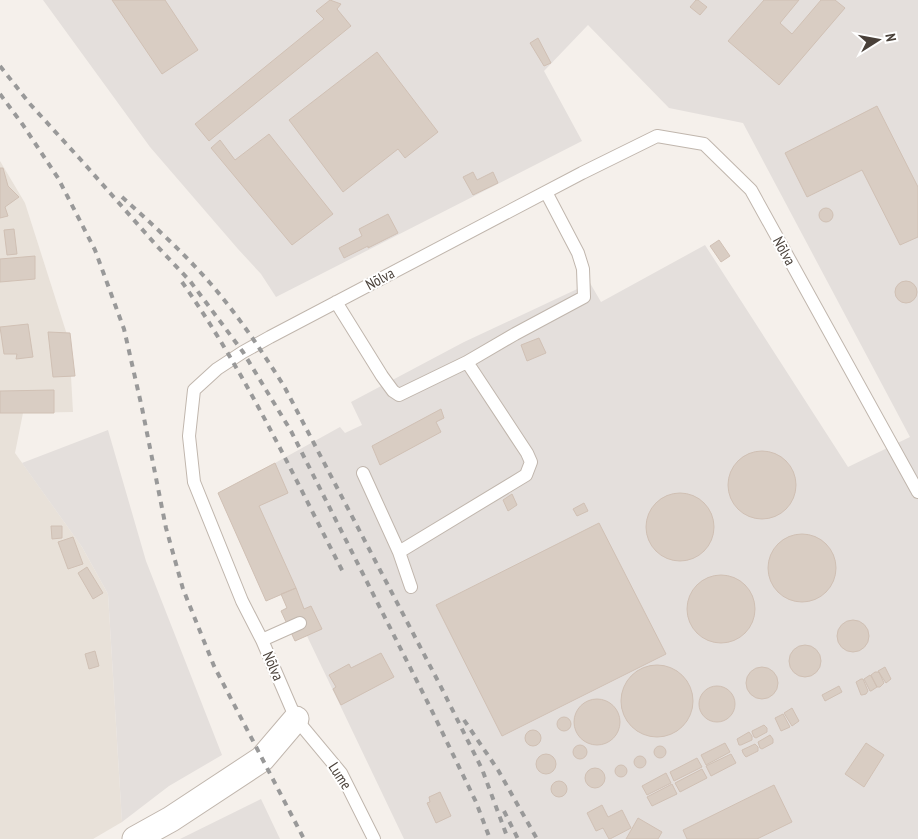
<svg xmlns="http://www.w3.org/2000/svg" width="918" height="839" viewBox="0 0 918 839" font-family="'PT Sans Narrow',sans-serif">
	<rect width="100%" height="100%" fill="#f5f0eb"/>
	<path fill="#e8e1d9" d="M 0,161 L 25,203 L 69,341 L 73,412 L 23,413 L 15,453 L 82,547 L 108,594 L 122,822 L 93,839 L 0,839 Z"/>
	<path fill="#e4dfdc" d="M 43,0 L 918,0 L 918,839 L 404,839 L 307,636 L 295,641 L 281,611 L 287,607 L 281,595 L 266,601 L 218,493 L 275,463 L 340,427 L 345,433 L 362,425 L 351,402 L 464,342 L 590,283 L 601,302 L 705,245 L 848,467 L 910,437 L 743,123 L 669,108 L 588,25 L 544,71 L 582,141 L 276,297 L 261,274 L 238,249 L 150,147 Z
		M 108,430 L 146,561 L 222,755 L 169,786 L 122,822 L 108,594 L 82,547 L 22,463 Z
		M 261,799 L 280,839 L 180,839 Z"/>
	<path fill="#d9cdc3" stroke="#d0c0b4" d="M 112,0 L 165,0 L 198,50 L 162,74 Z
		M 330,0 L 341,4 L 337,9 L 351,26 L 209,141 L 195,124 L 324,19 L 316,11 Z
		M 696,0 L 698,0 L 707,7 L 700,15 L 690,7 Z
		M 764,0 L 799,0 L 780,23 L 792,34 L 821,0 L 835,0 L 845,8 L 779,85 L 728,41 Z
		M 538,38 L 551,63 L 544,66 L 530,43 Z
		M 377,52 L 438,132 L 405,158 L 398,149 L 343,192 L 289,120 Z
		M 877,106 L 918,187 L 918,237 L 900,245 L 862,170 L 807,197 L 785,153 Z
		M 269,134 L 333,214 L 292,245 L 211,148 L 220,140 L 235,160 Z
		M 0,168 L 3,168 L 8,186 L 19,197 L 5,207 L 8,216 L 0,218 Z
		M 473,172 L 477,180 L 493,172 L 498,183 L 473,195 L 463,177 Z
		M819 215a7 7 0 1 1 14 0a7 7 0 1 1-14 0Z
		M 388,214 L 398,233 L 368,248 L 368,246 L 344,258 L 339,248 L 362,236 L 359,229 Z
		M 14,229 L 17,254 L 7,255 L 4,230 Z
		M 719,240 L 730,256 L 721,262 L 710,246 Z
		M 35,256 L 35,279 L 0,282 L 0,259 Z
		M895 292a11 11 0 1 1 22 0a11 11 0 1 1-22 0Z
		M 28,324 L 33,357 L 16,359 L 17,354 L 4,354 L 0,327 Z
		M 48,332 L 70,333 L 75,376 L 53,377 Z
		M 539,338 L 546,353 L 527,361 L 521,345 Z
		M 54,390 L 54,413 L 0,413 L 0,391 Z
		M 441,409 L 444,418 L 436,422 L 441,432 L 380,465 L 372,446 Z
		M728 485a34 34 0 1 1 68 0a34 34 0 1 1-68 0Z
		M 275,463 L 288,493 L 259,506 L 296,588 L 266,601 L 218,493 Z
		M646 527a34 34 0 1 1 68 0a34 34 0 1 1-68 0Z
		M 512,494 L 517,505 L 508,511 L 503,500 Z
		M 584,503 L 588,511 L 577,516 L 573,509 Z
		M 599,523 L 666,654 L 502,736 L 436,605 Z
		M 51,526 L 62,526 L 62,538 L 52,539 Z
		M768 568a34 34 0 1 1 68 0a34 34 0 1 1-68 0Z
		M 73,537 L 83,564 L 68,569 L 58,542 Z
		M 87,567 L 103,593 L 93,599 L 78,573 Z
		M687 609a34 34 0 1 1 68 0a34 34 0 1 1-68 0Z
		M 296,588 L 304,609 L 311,606 L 322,629 L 295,641 L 281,611 L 287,608 L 281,594 Z
		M837 636a16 16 0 1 1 32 0a16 16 0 1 1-32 0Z
		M789 661a16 16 0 1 1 32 0a16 16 0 1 1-32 0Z
		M 95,651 L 99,666 L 89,669 L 85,654 Z
		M 381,653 L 394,677 L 341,705 L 333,689 L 336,687 L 329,675 L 349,664 L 351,668 Z
		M621 701a36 36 0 1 1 72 0a36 36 0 1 1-72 0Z
		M746 683a16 16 0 1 1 32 0a16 16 0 1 1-32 0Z
		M 885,667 L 891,679 L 886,683 L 878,671 Z
		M 875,672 L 879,672 L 884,683 L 880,687 L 877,687 L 871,675 Z
		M 870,675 L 871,676 L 877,687 L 871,691 L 870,691 L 864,679 Z
		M 861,679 L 863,679 L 868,691 L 866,694 L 862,695 L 861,695 L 856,682 Z
		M699 704a18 18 0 1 1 36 0a18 18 0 1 1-36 0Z
		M 839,686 L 842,692 L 825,701 L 822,695 Z
		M574 722a23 23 0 1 1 46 0a23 23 0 1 1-46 0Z
		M 792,708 L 799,721 L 792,726 L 784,713 Z
		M 783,714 L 790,727 L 781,731 L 775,718 Z
		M557 724a7 7 0 1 1 14 0a7 7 0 1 1-14 0Z
		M 764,725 L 767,728 L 767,732 L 756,738 L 754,737 L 752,732 L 752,731 Z
		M525 738a8 8 0 1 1 16 0a8 8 0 1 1-16 0Z
		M 749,732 L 752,736 L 752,740 L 741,745 L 739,745 L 737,739 Z
		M 770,735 L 773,739 L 773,743 L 762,749 L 760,748 L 758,742 Z
		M 725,743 L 730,752 L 706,765 L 701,755 Z
		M 866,743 L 884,755 L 864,787 L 845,774 Z
		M 755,744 L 758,747 L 758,751 L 746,757 L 745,756 L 743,753 L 742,750 Z
		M573 752a7 7 0 1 1 14 0a7 7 0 1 1-14 0Z
		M654 752a6 6 0 1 1 12 0a6 6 0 1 1-12 0Z
		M 731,754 L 736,763 L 711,776 L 706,766 Z
		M536 764a10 10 0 1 1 20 0a10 10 0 1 1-20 0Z
		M634 762a6 6 0 1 1 12 0a6 6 0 1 1-12 0Z
		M 697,758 L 702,767 L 674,781 L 670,772 Z
		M615 771a6 6 0 1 1 12 0a6 6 0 1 1-12 0Z
		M585 778a10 10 0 1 1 20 0a10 10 0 1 1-20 0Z
		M 702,769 L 707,778 L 680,792 L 675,783 Z
		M 666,773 L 671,783 L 647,795 L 642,786 Z
		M551 789a8 8 0 1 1 16 0a8 8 0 1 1-16 0Z
		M 672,784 L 677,794 L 652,806 L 647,797 Z
		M 774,785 L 792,822 L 757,839 L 687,839 L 683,830 Z
		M 440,792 L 451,816 L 436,823 L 427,803 L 430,802 L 429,797 Z
		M 602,805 L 608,817 L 622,810 L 631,828 L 610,839 L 609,839 L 603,828 L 596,831 L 587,813 Z
		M 638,818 L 662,832 L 658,839 L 626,839 Z"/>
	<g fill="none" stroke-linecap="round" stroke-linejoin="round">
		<defs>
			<path id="service" d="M 336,302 L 382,376 L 393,391 L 399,395 L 467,362 L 527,453 L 531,462 L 526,475 L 399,552 L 411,587
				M 467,362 L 515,334 L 584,297 L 583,269 L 578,253 L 546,192
				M 363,473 L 399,552
				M 262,640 L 300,623
				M 374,839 L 341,773 L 296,719 L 262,640 L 242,601 L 194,482 L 189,436 L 194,390 L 217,369 L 243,352 L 270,337 L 582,173 L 657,136 L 704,144 L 751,190 L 918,492"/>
			<path id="minor" d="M 135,839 L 171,819 L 262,759 L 296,719"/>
		</defs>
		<use href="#service" stroke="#c0b6ad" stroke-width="14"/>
		<use href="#minor" stroke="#c0b6ad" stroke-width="27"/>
		<use href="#service" stroke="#fff" stroke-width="12"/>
		<use href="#minor" stroke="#fff" stroke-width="25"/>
		<path stroke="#999" stroke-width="4" stroke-dasharray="6 6" stroke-linecap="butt" d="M 0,66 L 30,104 L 81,160 L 156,245 L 190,281 L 243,352 L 291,431 L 431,709 L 476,802 L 490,839
			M 0,94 L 23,125 L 58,178 L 95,250 L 124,329 L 142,408 L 166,528 L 183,589 L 214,666 L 304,839
			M 122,197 C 152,224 183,252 210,283 C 238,315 261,350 284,386 L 439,683 L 482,769 L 508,839
			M 182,282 C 246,373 293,475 344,574
			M 464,720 L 498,770 L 537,839
			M 504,811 L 518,839"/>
	</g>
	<g text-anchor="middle" stroke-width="4" stroke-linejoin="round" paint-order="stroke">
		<g font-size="15" fill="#494039" stroke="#fff">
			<text transform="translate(784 251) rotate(61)" y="5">Nõlva</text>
			<text transform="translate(380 279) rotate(-28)" y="5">Nõlva</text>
			<text transform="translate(273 666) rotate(67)" y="5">Nõlva</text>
			<text transform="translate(340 776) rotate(57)" y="5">Lume</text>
		</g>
	</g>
	<g transform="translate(878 40) rotate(79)" stroke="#ffffff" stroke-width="4" paint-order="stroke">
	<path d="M0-4L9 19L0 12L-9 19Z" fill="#494039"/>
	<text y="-8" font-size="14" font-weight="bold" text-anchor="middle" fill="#494039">N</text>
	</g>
</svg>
